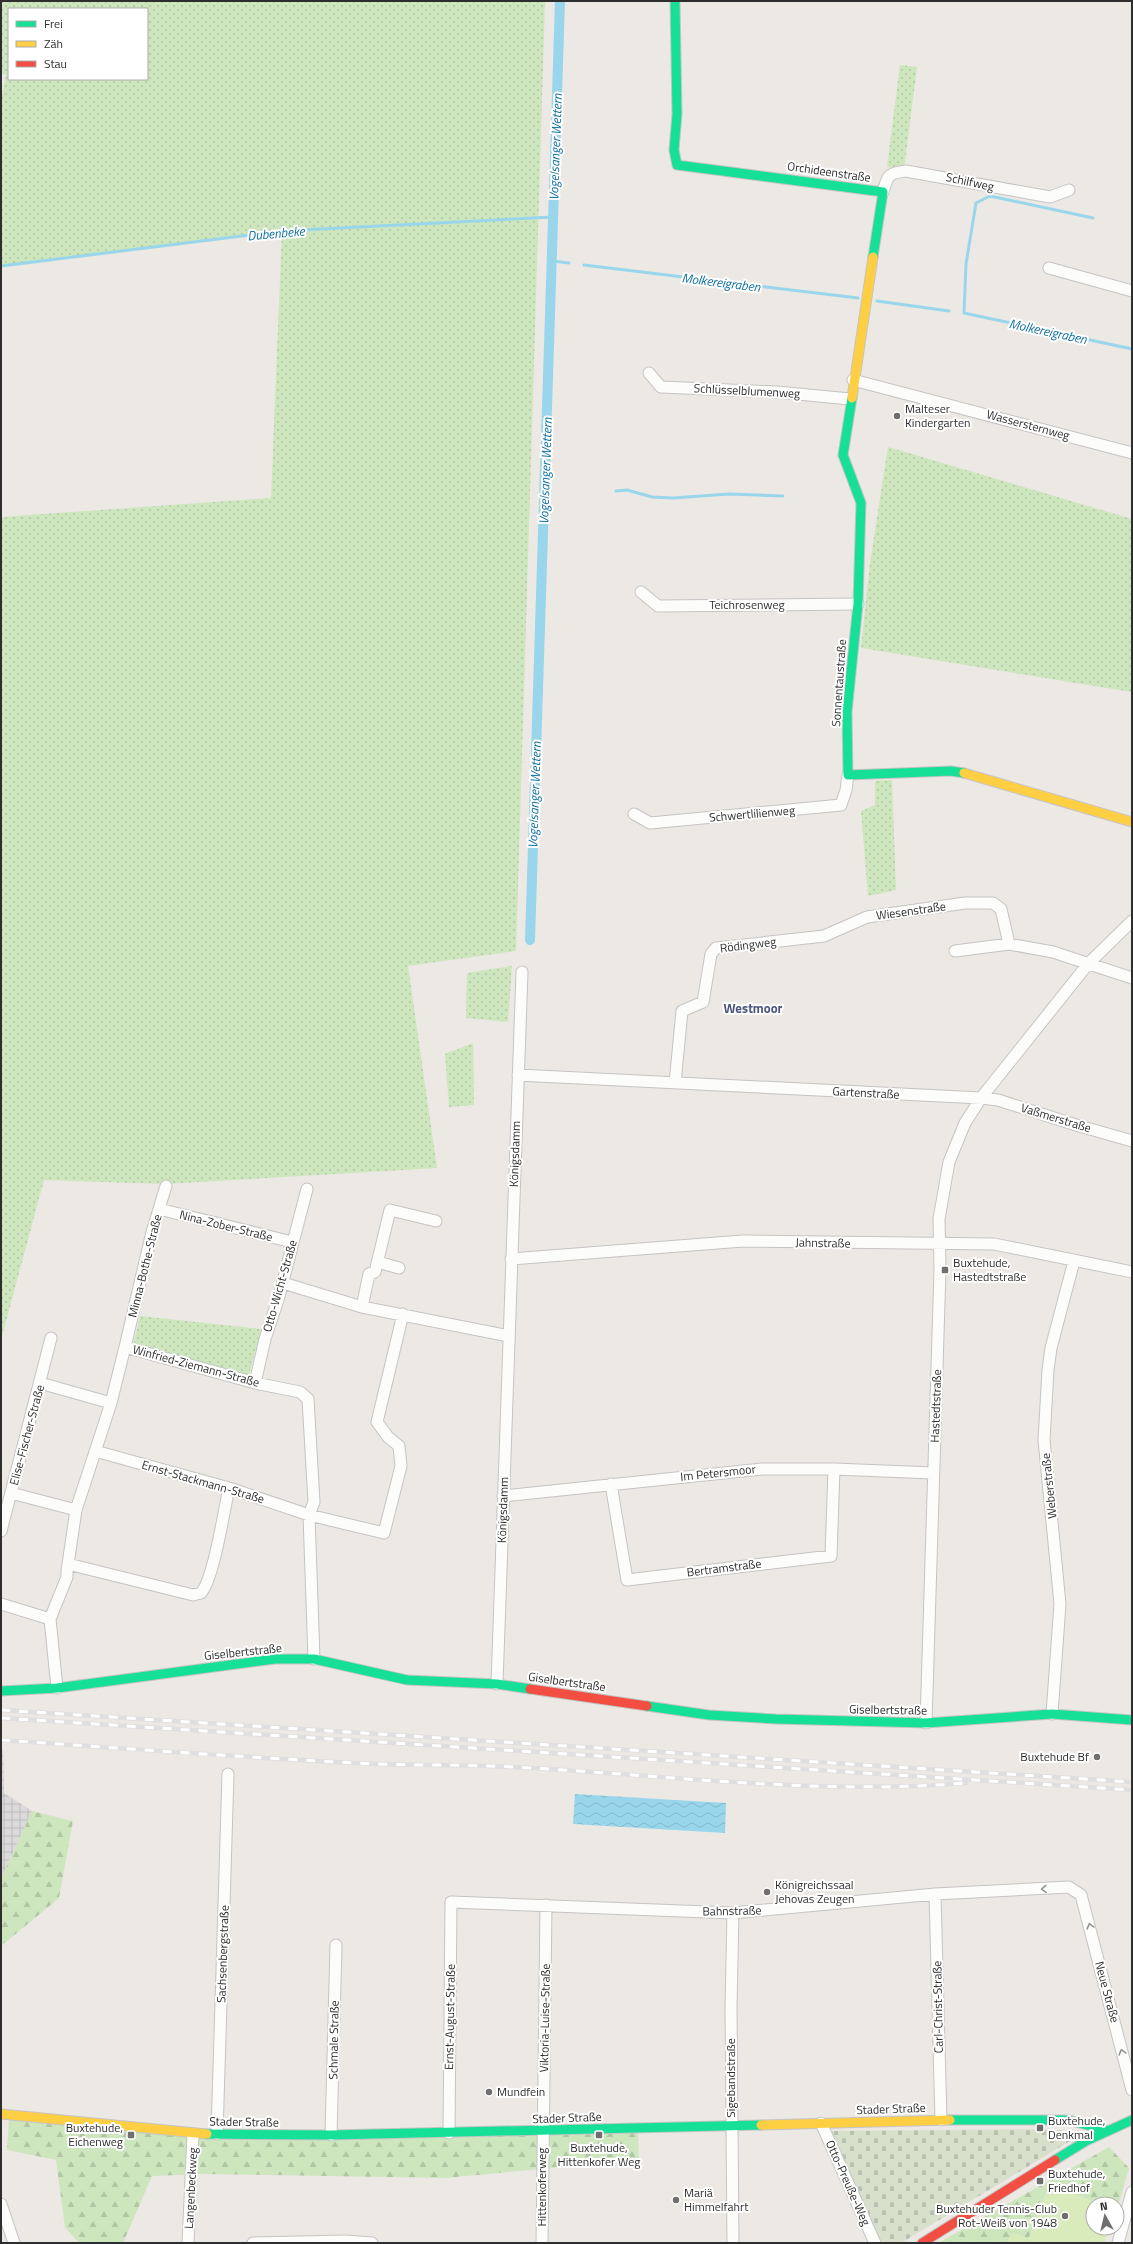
<svg xmlns="http://www.w3.org/2000/svg" width="1133" height="2244" viewBox="0 0 1133 2244" font-family="'Titillium Web',sans-serif">
	<defs>
		<pattern id="industrial-grid" width="8" height="8" patternUnits="userSpaceOnUse"><rect width="8" height="8" fill="#dcd9db"/><path d="M0 4h8M4 0v8" fill="none" stroke="#bdbbbc"/></pattern>
		<pattern id="green-dots" width="8" height="8" patternUnits="userSpaceOnUse"><rect width="8" height="8" fill="#cee6be"/><path d="M2 2h.1M6 6h.1" fill="none" stroke="#b1c6a4" stroke-width="1.8" stroke-linecap="round"/></pattern>
		<pattern id="forest-firs" width="22" height="20" patternUnits="userSpaceOnUse"><rect width="22" height="20" fill="#cee6be"/><path d="M5 1l3.5 6h-7zM16 11l3.5 6h-7z" fill="#b1c6a4"/></pattern>
		<pattern id="cemetery-stones" width="16" height="16" patternUnits="userSpaceOnUse"><rect width="16" height="16" fill="#d8e0cc"/><path d="M2 7V4a2 2 0 0 1 4 0v3zM10 15v-3a2 2 0 0 1 4 0v3z" fill="#bac0b0"/></pattern>
		<pattern id="water-waves" width="16" height="10" patternUnits="userSpaceOnUse"><rect width="16" height="10" fill="#99d6ec"/><path d="M0 5q4-4 8 0t8 0" fill="none" stroke="#84b8cb"/></pattern>
	</defs>
	<rect width="100%" height="100%" fill="#ece8e4"/>
	<path fill="url(#industrial-grid)" d="M 1,1750 L 3,1750 L 4,1793 L 32,1811 L 1,1879 Z"/>
	<path fill="url(#green-dots)" fill-rule="evenodd" d="M 1,1 L 545,1 L 516,951 L 408,966 L 437,1168 L 165,1184 L 44,1180 L 1,1340 L 1,517 L 271,498 L 282,231 L 1,266 L 1,100 L 6,75 L 1,73 ZM 9,9 L 147,9 L 147,79 L 9,79 Z
		M 900,65 L 917,67 L 904,169 L 887,167 Z
		M 888,447 L 1132,519 L 1132,692 L 861,648 L 870,563 Z
		M 892,780 L 896,890 L 868,896 L 861,811 L 875,805 L 875,781 Z
		M 512,966 L 508,1022 L 466,1018 L 467,973 Z
		M 473,1043 L 474,1105 L 449,1107 L 445,1054 Z
		M 140,1316 L 261,1329 L 249,1375 L 133,1346 Z"/>
	<path fill="url(#forest-firs)" d="M 32,1811 L 73,1821 L 59,1898 L 1,1946 L 1,1879 Z
		M 9,2118 L 201,2138 L 638,2132 L 639,2160 L 444,2178 L 206,2174 L 152,2176 L 123,2243 L 79,2243 L 65,2227 L 56,2160 L 7,2150 Z
		M 1109,2147 L 1129,2168 L 1117,2209 L 1117,2204 L 1103,2204 L 1049,2186 L 1027,2243 L 938,2243 Z"/>
	<path fill="url(#cemetery-stones)" d="M 1042,2129 L 1085,2132 L 901,2243 L 881,2243 L 831,2131 Z"/>
	<path fill="#d9eabb" d="M 1049,2186 L 1103,2204 L 1093,2204 L 1093,2228 L 1109,2228 L 1104,2243 L 1027,2243 Z
		M 1012,2232 L 1027,2238 L 1025,2243 L 1007,2243 Z"/>
	<path fill="url(#water-waves)" d="M 575,1794 L 726,1803 L 725,1833 L 573,1824 Z"/>
	<g fill="none" stroke-linecap="round" stroke-linejoin="round">
		<path stroke="#99d6ec" stroke-width="3" d="M 1093,218 L 990,196 L 976,203 L 966,264 L 964,313 L 1132,349
			M 552,261 L 569,263
			M 584,265 L 858,298
			M 1,266 L 282,231 L 553,217
			M 877,301 L 949,311
			M 616,491 L 627,490 L 652,497 L 673,498 L 729,494 L 783,496"/>
		<path stroke="#99d6ec" stroke-width="10" d="M 530,940 L 560,1"/>
		<defs>
			<path id="street" d="M 883,192 C 888,175 888,173 906,171 L 1050,197 L 1069,190
				M 1049,268 L 1132,291
				M 649,373 L 661,387 L 777,392 L 850,399
				M 853,380 L 1132,453
				M 641,592 L 658,606 L 858,604
				M 634,814 L 650,823 L 841,805 L 846,790 L 848,775
				M 955,951 L 1009,944 L 1053,952 L 1132,978
				M 518,1075 L 981,1098 L 998,1100 L 1076,1125 L 1132,1141
				M 675,1083 L 682,1011 L 703,1002 L 711,954 L 716,948 L 824,936 L 867,917 L 965,903 L 993,903 L 1001,909 L 1009,944
				M 159,1209 L 292,1242
				M 511,1259 L 743,1241 L 994,1244 L 1132,1272
				M 378,1262 L 399,1268
				M 283,1283 L 362,1307 L 509,1336
				M 362,1307 L 369,1274 L 375,1272 L 390,1210 L 436,1221
				M 125,1347 L 152,1232 L 166,1186
				M 40,1383 L 111,1403
				M 255,1383 L 265,1339 L 278,1300 L 307,1189
				M 95,1451 L 229,1488 L 309,1515 L 384,1533 L 401,1466 L 399,1446 L 388,1437 L 377,1422 L 403,1314
				M 611,1484 L 627,1580 L 831,1556 L 834,1469
				M 11,1493 L 76,1510
				M 503,1496 L 762,1469 L 834,1469 L 933,1473
				M 1,1531 L 51,1338
				M 68,1564 L 193,1595 L 201,1593 C 214,1578 224,1510 229,1488
				M 1,1604 L 50,1619
				M 497,1684 L 522,972
				M 57,1688 L 50,1619 L 67,1577 L 67,1571 L 76,1510 L 111,1403 L 125,1347 L 255,1383 L 300,1392 L 308,1399 L 314,1502 L 309,1515 L 314,1659
				M 1052,1714 L 1060,1604 L 1044,1440 L 1048,1370 L 1051,1348 L 1074,1261
				M 926,1723 L 940,1270 L 939,1219 L 949,1162 L 965,1123 L 981,1098 L 1088,964 L 1132,921
				M 935,1894 L 941,2120
				M 821,2123 L 875,2243
				M 449,2133 L 451,1902 L 733,1913 L 935,1894 L 1069,1887 L 1081,1895 L 1132,2090
				M 217,2134 L 228,1774
				M 331,2135 L 336,1945
				M 1,2204 L 14,2243
				M 188,2243 L 193,2134
				M 253,2243 L 345,2241 L 372,2243
				M 542,2243 L 546,1905
				M 733,2243 L 731,2007 L 733,1913
				M 1118,2243 L 1132,2192"/>
			<path id="fast" d="M 675,1 L 677,114 L 674,150 L 677,165 L 883,192 L 873,257
				M 852,398 L 843,455 L 861,503 L 858,604 L 847,712 L 848,775 L 951,771 L 964,773
				M 1,1691 L 57,1688 L 275,1659 L 314,1659 L 407,1680 L 497,1684 L 530,1689
				M 647,1706 L 709,1715 L 776,1719 L 926,1723 L 1052,1714 L 1132,1720
				M 950,2120 L 1068,2120 L 1106,2130
				M 207,2134 L 331,2135 L 761,2125
				M 1055,2160 L 1086,2141 L 1132,2120"/>
			<path id="slow" d="M 852,398 L 873,257
				M 964,773 L 1132,822
				M 1,2114 L 207,2134
				M 761,2125 L 950,2120"/>
			<path id="jam" d="M 530,1689 L 647,1706
				M 922,2243 L 1055,2160"/>
		</defs>
		<use href="#street" stroke="#c5c4c5" stroke-width="13"/>
		<use href="#fast" stroke="#c5c4c5" stroke-width="11"/>
		<use href="#slow" stroke="#c5c4c5" stroke-width="11"/>
		<use href="#jam" stroke="#c5c4c5" stroke-width="11"/>
		<use href="#street" stroke="#fcfcfb" stroke-width="11"/>
		<use href="#fast" stroke="#16e098" stroke-width="9"/>
		<use href="#slow" stroke="#ffcf43" stroke-width="9"/>
		<use href="#jam" stroke="#f24e42" stroke-width="9"/>
		<defs>
			<path id="rail" d="M 1,1710 L 1132,1782
				M 1,1718 L 1132,1790
				M 1,1740 C 119,1748 237,1757 355,1763 C 413,1766 471,1764 530,1768 C 674,1776 821,1795 966,1783"/>
		</defs>
		<use href="#rail" stroke="#dfdfe1" stroke-width="4.5"/>
		<use href="#rail" stroke="#fff" stroke-width="3" stroke-dasharray="9" stroke-linecap="butt"/>
	</g>
	<defs><path id="oneway-chevron" d="M-2-3.5L2.5 0L-2 3.5" fill="none" stroke-width="1.6" stroke-linecap="round" stroke-linejoin="round"/></defs>
	<g stroke="#959594">
		<use href="#oneway-chevron" transform="translate(1044 1889) rotate(177)"/>
		<use href="#oneway-chevron" transform="translate(1090 1926) rotate(-105)"/>
		<use href="#oneway-chevron" transform="translate(1122 2052) rotate(-105)"/>
	</g>
	<g fill="#706f6e" stroke="#fff" stroke-width="1.5">
		<circle cx="897" cy="416" r="4"/>
		<rect x="941" y="1266" width="8" height="8" rx="2"/>
		<circle cx="1097" cy="1757" r="4"/>
		<circle cx="767" cy="1892" r="4"/>
		<circle cx="489" cy="2092" r="4"/>
		<rect x="1036" y="2124" width="8" height="8" rx="2"/>
		<rect x="127" y="2131" width="8" height="8" rx="2"/>
		<rect x="595" y="2131" width="8" height="8" rx="2"/>
		<rect x="1036" y="2177" width="8" height="8" rx="2"/>
		<circle cx="676" cy="2200" r="4"/>
		<circle cx="1065" cy="2216" r="4"/>
	</g>
	<g text-anchor="middle" stroke-width="4" stroke-linejoin="round" paint-order="stroke">
		<g font-size="12" fill="#2e2e2e" stroke="#fff">
			<text transform="translate(829 172) rotate(8)" y="4">Orchideenstraße</text>
			<text transform="translate(970 182) rotate(12)" y="4">Schilfweg</text>
			<text transform="translate(747 391) rotate(3)" y="4">Schlüsselblumenweg</text>
			<text transform="translate(1028 425) rotate(15)" y="4">Wassersternweg</text>
			<text x="747" y="609">Teichrosenweg</text>
			<text transform="translate(839 683) rotate(-86)" y="4">Sonnentaustraße</text>
			<text transform="translate(752 814) rotate(-5)" y="4">Schwertlilienweg</text>
			<text transform="translate(911 911) rotate(-8)" y="4">Wiesenstraße</text>
			<text transform="translate(748 945) rotate(-7)" y="4">Rödingweg</text>
			<text transform="translate(866 1093) rotate(3)" y="4">Gartenstraße</text>
			<text transform="translate(1056 1118) rotate(17)" y="4">Vaßmerstraße</text>
			<text transform="translate(515 1154) rotate(-88)" y="4">Königsdamm</text>
			<text transform="translate(226 1226) rotate(14)" y="4">Nina-Zober-Straße</text>
			<text transform="translate(823 1243) rotate(1)" y="4">Jahnstraße</text>
			<text transform="translate(145 1266) rotate(-76)" y="4">Minna-Bothe-Straße</text>
			<text transform="translate(280 1286) rotate(-74)" y="4">Otto-Wicht-Straße</text>
			<text transform="translate(196 1366) rotate(15)" y="4">Winfried-Ziemann-Straße</text>
			<text transform="translate(936 1406) rotate(-88)" y="4">Hastedtstraße</text>
			<text transform="translate(27 1435) rotate(-75)" y="4">Elise-Fischer-Straße</text>
			<text transform="translate(718 1473) rotate(-6)" y="4">Im Petersmoor</text>
			<text transform="translate(203 1482) rotate(16)" y="4">Ernst-Stackmann-Straße</text>
			<text transform="translate(1049 1486) rotate(-96)" y="4">Weberstraße</text>
			<text transform="translate(503 1510) rotate(-88)" y="4">Königsdamm</text>
			<text transform="translate(724 1568) rotate(-7)" y="4">Bertramstraße</text>
			<text transform="translate(243 1652) rotate(-6)" y="4">Giselbertstraße</text>
			<text transform="translate(567 1682) rotate(8)" y="4">Giselbertstraße</text>
			<text transform="translate(888 1710) rotate(1)" y="4">Giselbertstraße</text>
			<text transform="translate(732 1911) rotate(-1)" y="4">Bahnstraße</text>
			<text transform="translate(223 1954) rotate(-88)" y="4">Sachsenbergstraße</text>
			<text transform="translate(1107 1992) rotate(75)" y="4">Neue Straße</text>
			<text transform="translate(938 2007) rotate(-91)" y="4">Carl-Christ-Straße</text>
			<text transform="translate(450 2017) rotate(-89)" y="4">Ernst-August-Straße</text>
			<text transform="translate(545 2018) rotate(-89)" y="4">Viktoria-Luise-Straße</text>
			<text transform="translate(334 2040) rotate(-89)" y="4">Schmale Straße</text>
			<text transform="translate(731 2078) rotate(-90)" y="4">Sigebandstraße</text>
			<text transform="translate(891 2109) rotate(-2)" y="4">Stader Straße</text>
			<text transform="translate(567 2118) rotate(-2)" y="4">Stader Straße</text>
			<text transform="translate(244 2122) rotate(1)" y="4">Stader Straße</text>
			<text transform="translate(848 2183) rotate(66)" y="4">Otto-Preuße-Weg</text>
			<text transform="translate(542 2187) rotate(-90)" y="4">Hittenkoferweg</text>
			<text transform="translate(191 2188) rotate(-87)" y="4">Langenbeckweg</text>
		</g>
		<g font-size="12" fill="#2e2e2e" stroke="#fff" text-anchor="start">
			<text x="905" y="413">Malteser<tspan x="905" dy="14">Kindergarten</tspan></text>
			<text x="953" y="1267">Buxtehude,<tspan x="953" dy="14">Hastedtstraße</tspan></text>
			<text x="1089" y="1761" text-anchor="end">Buxtehude Bf</text>
			<text x="775" y="1889">Königreichssaal<tspan x="775" dy="14">Jehovas Zeugen</tspan></text>
			<text x="497" y="2096">Mundfein</text>
			<text x="1048" y="2125">Buxtehude,<tspan x="1048" dy="14">Denkmal</tspan></text>
			<text x="123" y="2132" text-anchor="end">Buxtehude,<tspan x="123" dy="14">Eichenweg</tspan></text>
			<text x="599" y="2152" text-anchor="middle">Buxtehude,<tspan x="599" dy="14">Hittenkofer Weg</tspan></text>
			<text x="1048" y="2178">Buxtehude,<tspan x="1048" dy="14">Friedhof</tspan></text>
			<text x="684" y="2197">Mariä<tspan x="684" dy="14">Himmelfahrt</tspan></text>
			<text x="1057" y="2213" text-anchor="end">Buxtehuder Tennis-Club<tspan x="1057" dy="14">Rot-Weiß von 1948</tspan></text>
		</g>
		<g font-size="13" font-style="italic" fill="#0d6fa3" stroke="#fff">
			<text transform="translate(555 147) rotate(-88)" y="5">Vogelsanger Wettern</text>
			<text transform="translate(276 233) rotate(-5)" y="5">Dubenbeke</text>
			<text transform="translate(721 282) rotate(7)" y="5">Molkereigraben</text>
			<text transform="translate(1048 331) rotate(12)" y="5">Molkereigraben</text>
			<text transform="translate(545 471) rotate(-88)" y="5">Vogelsanger Wettern</text>
			<text transform="translate(534 795) rotate(-88)" y="5">Vogelsanger Wettern</text>
		</g>
		<g font-size="13" font-weight="bold" fill="#4d5680" stroke="#fff">
			<text x="753" y="1013">Westmoor</text>
		</g>
	</g>
	<rect width="1133" height="2244" fill="none" stroke="#2e2e2e" stroke-width="4"/>
	<rect x="8" y="8" width="140" height="72" fill="#ffffff" stroke="#ababab"/>
	<rect x="16" y="21" width="20" height="6" fill="#16e098" stroke="#ababab"/>
	<text x="44" y="28" font-size="12" fill="#2e2e2e">Frei</text>
	<rect x="16" y="41" width="20" height="6" fill="#ffcf43" stroke="#ababab"/>
	<text x="44" y="48" font-size="12" fill="#2e2e2e">Zäh</text>
	<rect x="16" y="61" width="20" height="6" fill="#f24e42" stroke="#ababab"/>
	<text x="44" y="68" font-size="12" fill="#2e2e2e">Stau</text>
	<g transform="translate(1105 2216) rotate(352)"><circle r="19" fill="#ffffff" stroke="#ababab"/>
	<path d="M0-3L7 15L0 10L-7 15Z" fill="#706f6e"/>
	<text y="-6" font-size="11" font-weight="bold" text-anchor="middle" fill="#2e2e2e">N</text>
	</g>
</svg>
